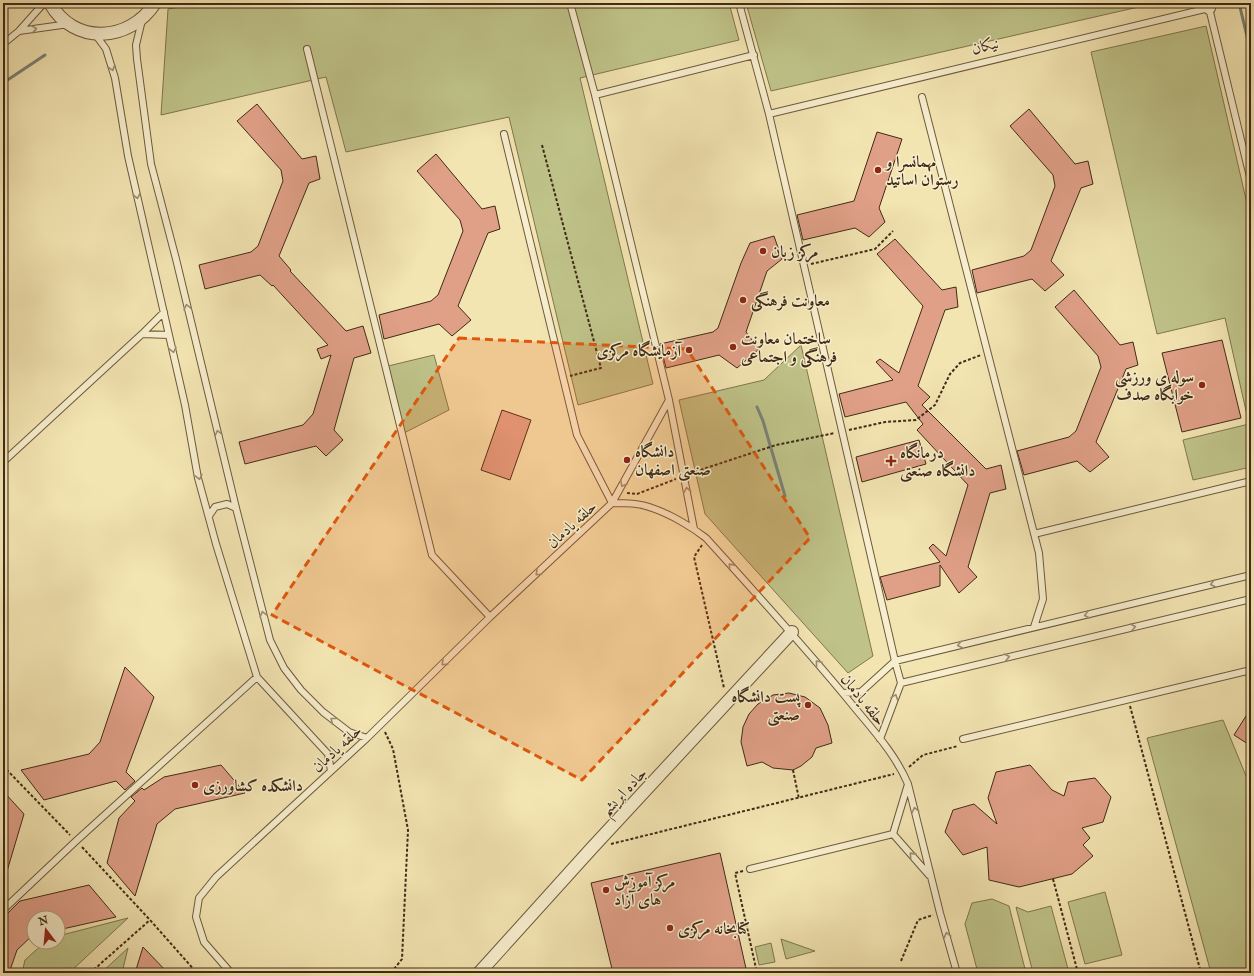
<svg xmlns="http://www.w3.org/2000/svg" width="1254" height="976" viewBox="0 0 1254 976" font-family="'IM FELL English',Amiri,serif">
	<rect width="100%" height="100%" fill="#f3e5b2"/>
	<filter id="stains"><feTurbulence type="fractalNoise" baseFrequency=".005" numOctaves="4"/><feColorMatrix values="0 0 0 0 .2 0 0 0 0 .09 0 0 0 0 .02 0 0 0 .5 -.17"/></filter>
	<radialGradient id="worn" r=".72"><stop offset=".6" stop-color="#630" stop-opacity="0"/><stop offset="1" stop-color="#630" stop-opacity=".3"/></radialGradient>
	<path fill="#bfc389" stroke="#807650" d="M 201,3 L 729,3 L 739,40 L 580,78 L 653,384 L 578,405 L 509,117 L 346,152 L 326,77 L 161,115 L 168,9 Z
		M 746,3 L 1156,3 L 771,91 Z
		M 1206,26 L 1251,221 L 1251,467 L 1193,480 L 1183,440 L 1249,424 L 1225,318 L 1157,334 L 1091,52 Z
		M 801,345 L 873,656 L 848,673 L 705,514 L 679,400 L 764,380 Z
		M 434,355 L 449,410 L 404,433 L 388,366 Z
		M 1223,720 L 1251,788 L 1251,968 L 1230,973 L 1211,973 L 1147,738 Z
		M 1105,892 L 1122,955 L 1085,964 L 1068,902 Z
		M 992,899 L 1009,906 L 1026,973 L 978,973 L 965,924 L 972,903 Z
		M 1051,906 L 1068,969 L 1051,973 L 1033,973 L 1016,907 L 1028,912 Z
		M 128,918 L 69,973 L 22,973 L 25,960 L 45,942 L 58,942 L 58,936 Z
		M 781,939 L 815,951 L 786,959 Z
		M 771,943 L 775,962 L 759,965 L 755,947 Z
		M 128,948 L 122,973 L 101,973 Z"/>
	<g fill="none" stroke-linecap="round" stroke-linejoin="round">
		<path stroke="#7a8277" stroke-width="3" d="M 1239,3 L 1251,53
			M 3,83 L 45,55
			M 757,407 L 763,421 L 785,496"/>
	</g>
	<path fill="#e0a088" stroke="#402a17" d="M 257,104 L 302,159 L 316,156 L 320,179 L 309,183 L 279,256 L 291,270 L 290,271 L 346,331 L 363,326 L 371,353 L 354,358 L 334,430 L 343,440 L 326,456 L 316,446 L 245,464 L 239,442 L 303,425 L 313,414 L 331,355 L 321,359 L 317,349 L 328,345 L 273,285 L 272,286 L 260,275 L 205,289 L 199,265 L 251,252 L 258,246 L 283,181 L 281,170 L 237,121 Z
		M 1029,109 L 1075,164 L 1088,161 L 1093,184 L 1081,188 L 1051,261 L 1064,275 L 1045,291 L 1032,279 L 977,293 L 972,270 L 1024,256 L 1031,250 L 1055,186 L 1053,175 L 1010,126 Z
		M 877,132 L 902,139 L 879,208 L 885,222 L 869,237 L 855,228 L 803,240 L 797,215 L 854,201 Z
		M 436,154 L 482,209 L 495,206 L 500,229 L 488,233 L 458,306 L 471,320 L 452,336 L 439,324 L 384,339 L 379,315 L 431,301 L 438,295 L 463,231 L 460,220 L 417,171 Z
		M 774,236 L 782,259 L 767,271 L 746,332 L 759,349 L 737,368 L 719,355 L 666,368 L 660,344 L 713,332 L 718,328 L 741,263 L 750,243 Z
		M 895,239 L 942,290 L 956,287 L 958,307 L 945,310 L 918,386 L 930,397 L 922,405 L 986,469 L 1001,465 L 1006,489 L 990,493 L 968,567 L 977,577 L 959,593 L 940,565 L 940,586 L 887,600 L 880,577 L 940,562 L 929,548 L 933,544 L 946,556 L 968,485 L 917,430 L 923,424 L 906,402 L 845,417 L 839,394 L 893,380 L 876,362 L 880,359 L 899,373 L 923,306 L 877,254 Z
		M 1074,290 L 1120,345 L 1133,342 L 1138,365 L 1126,369 L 1096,442 L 1109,457 L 1090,472 L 1077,461 L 1024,475 L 1017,451 L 1069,437 L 1076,431 L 1101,367 L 1098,356 L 1055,307 Z
		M 1222,340 L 1241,418 L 1182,432 L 1162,353 Z
		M 502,410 L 531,420 L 510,480 L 481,470 Z
		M 919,440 L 926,464 L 862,482 L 856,457 Z
		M 125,667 L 154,697 L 126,772 L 135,781 L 125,790 L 116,781 L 44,800 L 21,770 L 89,754 L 100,742 Z
		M 789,693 L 805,697 L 820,708 L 828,725 L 832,743 L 816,748 L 812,757 L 801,766 L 793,770 L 773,768 L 762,762 L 747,766 L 741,742 L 743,727 L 749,714 L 758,704 L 773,695 Z
		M 1251,708 L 1251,746 L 1234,735 Z
		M 221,765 L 245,793 L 175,809 L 157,824 L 135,896 L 107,863 L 119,818 L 135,801 L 131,797 L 142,788 L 144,790 L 164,777 Z
		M 1030,765 L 1052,790 L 1064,796 L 1068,782 L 1095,778 L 1111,797 L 1103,822 L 1082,828 L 1090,838 L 1083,845 L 1093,856 L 1072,874 L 1019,887 L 989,880 L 987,847 L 963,855 L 945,832 L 953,810 L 974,804 L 997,824 L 988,798 L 996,772 Z
		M 3,791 L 24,814 L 5,878 L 3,878 Z
		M 720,853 L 747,973 L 613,973 L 591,883 Z
		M 89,885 L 116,917 L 58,930 L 58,918 L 34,918 L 34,934 L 17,950 L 9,973 L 3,973 L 3,918 L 20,901 Z
		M 143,947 L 168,973 L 135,973 Z"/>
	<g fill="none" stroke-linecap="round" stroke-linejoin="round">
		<defs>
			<path id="lane" d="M 44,3 L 19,31 L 69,24
				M 570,3 L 595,95 L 669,400 L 694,529
				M 739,3 L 769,114 L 895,661 L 901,683 L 880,739
				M 142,20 L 136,45 L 137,59 L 151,164 L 176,259 L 236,508 L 270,640 L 284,668 L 301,690 L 323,712 L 349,732 L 367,738
				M 95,34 L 106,49 L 115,78 L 128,156 L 185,405 L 198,478 L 216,544 L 257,677 L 328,754 L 331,771
				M 3,44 L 19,31
				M 307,49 L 432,555 L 490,617
				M 595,95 L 754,55
				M 922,97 L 1039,553 L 1043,599 L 1034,627
				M 769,114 L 1209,8 L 1251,181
				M 504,134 L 577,435 L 612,503
				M 164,312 L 142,334 L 169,335
				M 3,462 L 142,334
				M 612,503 L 669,400
				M 209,516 L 215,507 L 227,504 L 236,508
				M 1034,534 L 1251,481
				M 901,683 L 1251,599
				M 843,693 L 861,692 L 895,661 L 1251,575
				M 963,739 L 1251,670
				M 893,834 L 929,875
				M 893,834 L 908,784
				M 750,869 L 893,834
				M 3,910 L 76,841 L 257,677
				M 231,973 L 204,942 L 196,917 L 199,898 L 216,877 L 367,738 L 490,617 L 612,503 C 625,503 640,503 652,508 C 670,514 692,527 706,538 C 755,592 804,646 850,702 C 871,728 895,753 908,784 L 940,913 L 957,973"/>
			<path id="street" d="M 50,3 C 74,46 130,42 155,3
				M 1208,3 L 1209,8
				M 479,973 L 591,849 L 792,632"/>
		</defs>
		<use href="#lane" stroke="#6d593e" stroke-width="8"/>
		<use href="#street" stroke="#6d593e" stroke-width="14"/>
		<path stroke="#402a17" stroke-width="2" stroke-dasharray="3 2" stroke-linecap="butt" d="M 542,145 L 601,368 L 570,376
			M 811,264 L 875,249 L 893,231
			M 849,430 L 885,422 L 916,420 L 935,405 L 950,374 L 960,363 L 981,355
			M 691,473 L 776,445 L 835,433
			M 627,493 L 637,494 L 676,479
			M 702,545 L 694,557 L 724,688
			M 1130,706 L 1201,973
			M 385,732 L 393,749 L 408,830 L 402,959 L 391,973
			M 3,766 L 70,835
			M 909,767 L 923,755 L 958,746
			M 793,770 L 799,799
			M 611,844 L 894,774
			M 82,847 L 150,920 L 197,973
			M 743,871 L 735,873 L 757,973
			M 1053,879 L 1078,973
			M 901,961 L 918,920 L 933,915
			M 90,973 L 150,920"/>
		<use href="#lane" stroke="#f7eecd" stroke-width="6"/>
		<use href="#street" stroke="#f7eecd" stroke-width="12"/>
	</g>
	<defs><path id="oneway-chevron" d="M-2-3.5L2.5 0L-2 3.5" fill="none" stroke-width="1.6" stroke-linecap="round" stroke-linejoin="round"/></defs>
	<g stroke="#9c8c72">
		<use href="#oneway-chevron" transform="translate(34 29) rotate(-8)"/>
		<use href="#oneway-chevron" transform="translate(112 68) rotate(73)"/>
		<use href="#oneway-chevron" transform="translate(137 196) rotate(78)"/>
		<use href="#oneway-chevron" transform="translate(187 307) rotate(-104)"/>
		<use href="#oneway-chevron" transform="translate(173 350) rotate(77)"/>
		<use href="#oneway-chevron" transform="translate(218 433) rotate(-104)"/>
		<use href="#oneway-chevron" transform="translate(199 477) rotate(77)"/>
		<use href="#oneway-chevron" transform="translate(623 484) rotate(119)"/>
		<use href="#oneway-chevron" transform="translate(687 490) rotate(-101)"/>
		<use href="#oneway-chevron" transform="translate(731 566) rotate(-132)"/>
		<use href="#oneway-chevron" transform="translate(538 573) rotate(137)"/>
		<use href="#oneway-chevron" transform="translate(1213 584) rotate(166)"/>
		<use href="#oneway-chevron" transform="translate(263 614) rotate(-105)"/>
		<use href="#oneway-chevron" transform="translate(1087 615) rotate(166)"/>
		<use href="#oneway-chevron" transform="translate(1133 627) rotate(-13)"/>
		<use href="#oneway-chevron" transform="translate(960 645) rotate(167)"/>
		<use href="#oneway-chevron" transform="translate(1007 657) rotate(-13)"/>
		<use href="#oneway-chevron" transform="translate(444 663) rotate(136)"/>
		<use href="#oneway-chevron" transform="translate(818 663) rotate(-130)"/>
		<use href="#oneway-chevron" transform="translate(895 697) rotate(-70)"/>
		<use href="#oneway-chevron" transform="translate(333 720) rotate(-142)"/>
		<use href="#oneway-chevron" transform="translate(915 810) rotate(-104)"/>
		<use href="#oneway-chevron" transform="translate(912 855) rotate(-132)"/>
		<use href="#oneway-chevron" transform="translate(947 935) rotate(-105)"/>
	</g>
	<path fill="#e0570d" fill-opacity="0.2" stroke="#e0570d" stroke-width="3" stroke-dasharray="8 5" stroke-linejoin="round" d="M 459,338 L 687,349 L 810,538 L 582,780 L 272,615 Z"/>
	<g fill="#8f2418" stroke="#f7eecd" stroke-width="1.5">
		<circle cx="878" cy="170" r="4"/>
		<circle cx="763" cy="251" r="4"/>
		<circle cx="743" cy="300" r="4"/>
		<circle cx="733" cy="347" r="4"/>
		<circle cx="689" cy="350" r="4"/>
		<circle cx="1202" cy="385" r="4"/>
		<circle cx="627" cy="460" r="4"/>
		<path d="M889 455h4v4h4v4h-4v4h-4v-4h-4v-4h4z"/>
		<circle cx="808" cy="705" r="4"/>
		<circle cx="195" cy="785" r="4"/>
		<circle cx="606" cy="890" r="4"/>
		<circle cx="670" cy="928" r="4"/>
	</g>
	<g text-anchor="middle" stroke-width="3" stroke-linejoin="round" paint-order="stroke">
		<g font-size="16" fill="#402a17" stroke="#f7eecd">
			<text transform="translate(985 45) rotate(-14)" y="6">نیکان</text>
			<text transform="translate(571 524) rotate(-43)" y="6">حلقه یادمان</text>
			<text transform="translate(864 699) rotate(51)" y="6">حلقه یادمان</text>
			<text transform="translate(336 748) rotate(-43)" y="6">حلقه یادمان</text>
			<text transform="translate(623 791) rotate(-47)" y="6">جاده ابریشم</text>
		</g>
		<g font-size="16" font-weight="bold" fill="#402a17" stroke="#f7eecd" text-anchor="start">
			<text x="886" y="167">مهمانسرا و<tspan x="886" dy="18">رستوان اساتید</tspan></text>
			<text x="771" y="257">مرکز زبان</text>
			<text x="751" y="306">معاونت فرهنگی</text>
			<text x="741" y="344">ساختمان معاونت<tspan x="741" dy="18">فرهنگی و اجتماعی</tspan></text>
			<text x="681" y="356" text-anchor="end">آزمایشگاه مرکزی</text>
			<text x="1194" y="382" text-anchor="end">سوله ی ورزشی<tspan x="1194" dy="18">خوابگاه صدف</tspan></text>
			<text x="635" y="457">دانشگاه<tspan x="635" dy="18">صنعتی اصفهان</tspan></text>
			<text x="900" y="458">درمانگاه<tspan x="900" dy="18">دانشگاه صنعتی</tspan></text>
			<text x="800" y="702" text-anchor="end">پست دانشگاه<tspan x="800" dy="18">صنعتی</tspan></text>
			<text x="203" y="791">دانشکده کشاورزی</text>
			<text x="614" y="887">مرکز آموزش<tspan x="614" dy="18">های آزاد</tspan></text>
			<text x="678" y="934">کتابخانه مرکزی</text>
		</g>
	</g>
	<rect width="1254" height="976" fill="none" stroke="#f3e5b2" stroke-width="16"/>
	<rect x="4" y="4" width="1246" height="968" fill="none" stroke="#402a17" stroke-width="2"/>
	<rect x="8" y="8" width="1238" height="960" fill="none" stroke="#402a17"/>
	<g transform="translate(46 930) rotate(344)"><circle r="19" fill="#f7eecd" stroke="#aea084"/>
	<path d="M0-3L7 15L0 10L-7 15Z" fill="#8f2418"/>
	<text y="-6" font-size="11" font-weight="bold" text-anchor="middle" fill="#402a17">N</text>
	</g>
	<rect width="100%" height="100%" filter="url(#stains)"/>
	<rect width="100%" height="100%" fill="url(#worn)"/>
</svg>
